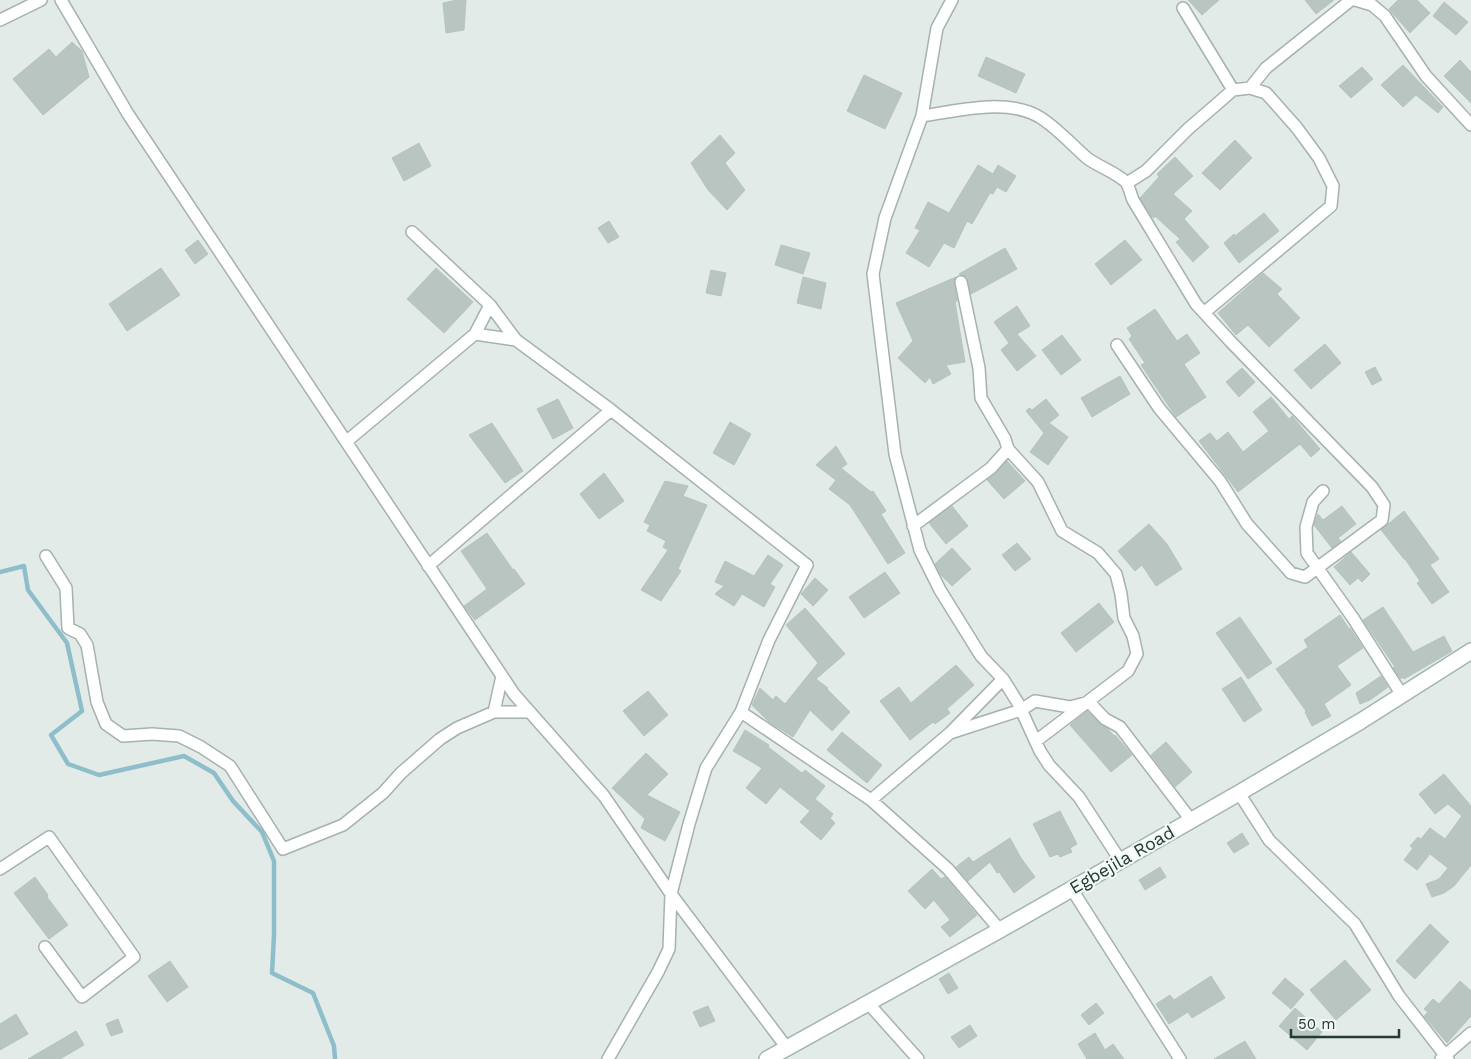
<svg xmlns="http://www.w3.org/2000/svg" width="1471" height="1059" viewBox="0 0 1471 1059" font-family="'Work Sans',sans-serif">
	<rect width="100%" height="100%" fill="#e2ebe7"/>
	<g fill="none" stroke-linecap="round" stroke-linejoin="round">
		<path stroke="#8fbecb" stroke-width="4.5" d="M 0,572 L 24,566 L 28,590 L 67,643 L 82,711 L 51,735 L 68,764 L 99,775 L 184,756 L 214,773 L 233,801 L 262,832 L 274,861 L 274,935 L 272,973 L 313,993 L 334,1046 L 335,1059"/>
	</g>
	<path fill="#b8c5c0" stroke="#b5c4be" d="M 457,0 L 466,0 L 464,30 L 446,33 L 443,3 Z
		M 1188,0 L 1219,0 L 1202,15 Z
		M 1305,0 L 1334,0 L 1316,14 Z
		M 1398,0 L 1417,0 L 1430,13 L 1410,33 L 1389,9 Z
		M 1444,2 L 1468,22 L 1456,35 L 1433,16 Z
		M 72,42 L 82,51 L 89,77 L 43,115 L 13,79 L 49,49 L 56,57 Z
		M 986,57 L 1025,74 L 1016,93 L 978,76 Z
		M 1460,60 L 1471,72 L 1471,103 L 1444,76 Z
		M 1403,65 L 1443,107 L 1438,113 L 1416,95 L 1403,107 L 1381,85 Z
		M 1362,67 L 1373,79 L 1351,98 L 1339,86 Z
		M 864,75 L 902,93 L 885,129 L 847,111 Z
		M 720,135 L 735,153 L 725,163 L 745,190 L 727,210 L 708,190 L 691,163 Z
		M 1235,140 L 1252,158 L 1220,190 L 1202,173 Z
		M 419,143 L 431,166 L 404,181 L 392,158 Z
		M 1175,157 L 1193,176 L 1173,194 L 1192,211 L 1184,219 L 1209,247 L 1193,262 L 1176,242 L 1180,239 L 1155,216 L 1154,218 L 1151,216 L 1140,198 L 1159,177 L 1157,174 Z
		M 978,165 L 993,174 L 998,165 L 1016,176 L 1006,192 L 997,187 L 993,194 L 990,193 L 972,224 L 967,221 L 954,248 L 944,243 L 929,267 L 906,253 L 920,230 L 915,228 L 928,202 L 949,213 Z
		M 1264,213 L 1279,231 L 1239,263 L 1224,243 L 1234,234 L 1235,236 Z
		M 609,221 L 619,237 L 608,243 L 598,228 Z
		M 198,240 L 208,254 L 195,264 L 185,250 Z
		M 1125,240 L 1142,260 L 1111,285 L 1095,264 Z
		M 781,245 L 810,253 L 803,274 L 775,265 Z
		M 1005,248 L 1017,269 L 971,294 L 967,277 L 959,274 Z
		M 161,268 L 180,295 L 127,331 L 109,304 Z
		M 436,268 L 473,302 L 444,333 L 407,299 Z
		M 711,270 L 726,273 L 721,296 L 706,293 Z
		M 1263,273 L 1282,289 L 1277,294 L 1300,318 L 1269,347 L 1248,325 L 1236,335 L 1218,313 Z
		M 803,277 L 826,283 L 821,309 L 797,303 Z
		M 956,277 L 954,283 L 957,301 L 955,302 L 965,362 L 946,365 L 951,374 L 933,384 L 930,377 L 925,383 L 898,358 L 913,341 L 896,303 Z
		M 1017,306 L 1030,326 L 1017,334 L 1036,356 L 1017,371 L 1001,350 L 1009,343 L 994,322 Z
		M 1155,309 L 1177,341 L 1187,334 L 1200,353 L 1184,364 L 1206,397 L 1176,417 L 1141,365 L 1145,363 L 1129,339 L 1132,336 L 1127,328 Z
		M 1062,335 L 1081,360 L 1061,375 L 1042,350 Z
		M 1325,344 L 1341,363 L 1311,389 L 1294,370 Z
		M 1375,367 L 1382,380 L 1372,385 L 1365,372 Z
		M 1242,368 L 1255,382 L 1239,397 L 1226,382 Z
		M 1120,376 L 1130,394 L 1092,417 L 1081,398 Z
		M 1271,397 L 1289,419 L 1292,416 L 1320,449 L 1311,457 L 1300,444 L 1238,492 L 1199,441 L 1210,433 L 1217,441 L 1228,432 L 1243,452 L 1269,431 L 1253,412 Z
		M 558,399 L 573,428 L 553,439 L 537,409 Z
		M 1046,399 L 1059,415 L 1049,423 L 1068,437 L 1048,465 L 1030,452 L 1044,433 L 1026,411 L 1029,408 L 1032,410 Z
		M 730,422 L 751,434 L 734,465 L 713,453 Z
		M 492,423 L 523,471 L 505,483 L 469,435 Z
		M 836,446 L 847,464 L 841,468 L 871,492 L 873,491 L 886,511 L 881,514 L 905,553 L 888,564 L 850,505 L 829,489 L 836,480 L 816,465 Z
		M 1007,461 L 1025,481 L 1004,499 L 987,480 L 996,473 Z
		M 604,473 L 624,501 L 599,519 L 580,494 Z
		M 665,481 L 688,486 L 683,496 L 707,505 L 678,569 L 681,571 L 661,601 L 641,590 L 668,550 L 663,547 L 666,541 L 647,531 L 650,525 L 644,522 Z
		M 952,506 L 968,526 L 946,544 L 929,523 Z
		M 1342,506 L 1356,524 L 1338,538 L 1341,541 L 1332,548 L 1314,525 L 1318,514 L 1323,520 Z
		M 1404,511 L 1439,559 L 1430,565 L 1449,592 L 1432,604 L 1417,583 L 1420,581 L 1405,559 L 1404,559 L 1381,530 Z
		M 1149,524 L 1167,544 L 1182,569 L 1156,586 L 1142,565 L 1135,571 L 1118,551 Z
		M 487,533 L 513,570 L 514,569 L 525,584 L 475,620 L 464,606 L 487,589 L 461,551 Z
		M 1017,543 L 1031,559 L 1015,571 L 1002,555 Z
		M 952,548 L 971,569 L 952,586 L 941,575 L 935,564 Z
		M 1351,552 L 1370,574 L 1362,582 L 1358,578 L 1350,585 L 1334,567 Z
		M 768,555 L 783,565 L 770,584 L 775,587 L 764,607 L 742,594 L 734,606 L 715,594 L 724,586 L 715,582 L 725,561 L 754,576 Z
		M 885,572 L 900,593 L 864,618 L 849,597 Z
		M 815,578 L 828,590 L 813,606 L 801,594 Z
		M 1099,603 L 1114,622 L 1076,652 L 1061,633 Z
		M 1383,607 L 1413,652 L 1444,636 L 1452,651 L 1404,679 L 1403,677 L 1401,679 L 1393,668 L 1395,667 L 1363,620 Z
		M 805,608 L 845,654 L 816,679 L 828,688 L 827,689 L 850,712 L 832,731 L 810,710 L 793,737 L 769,722 L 752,705 L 760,688 L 773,700 L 776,696 L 785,704 L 818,663 L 786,625 Z
		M 1340,615 L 1349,629 L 1350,628 L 1363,648 L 1337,666 L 1351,685 L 1324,704 L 1331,716 L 1312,726 L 1305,712 L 1306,711 L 1276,669 L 1308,647 L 1304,640 Z
		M 1240,617 L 1272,663 L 1248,679 L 1216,633 Z
		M 956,665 L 974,685 L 947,709 L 950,713 L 935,724 L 933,722 L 910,740 L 880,701 L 899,687 L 911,703 Z
		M 1381,676 L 1388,687 L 1370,700 L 1360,704 L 1356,693 Z
		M 1241,677 L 1262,710 L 1244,722 L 1222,689 Z
		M 648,691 L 668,715 L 644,736 L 623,711 Z
		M 1087,711 L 1100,724 L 1108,729 L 1114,736 L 1115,735 L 1132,755 L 1111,772 L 1070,725 Z
		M 745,730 L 769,745 L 768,747 L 802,773 L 805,770 L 825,786 L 815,799 L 833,814 L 830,818 L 835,823 L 821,840 L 800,822 L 810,811 L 780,787 L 766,804 L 746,788 L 762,768 L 733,751 Z
		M 842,732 L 882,765 L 867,783 L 827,750 Z
		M 1166,742 L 1192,772 L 1175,787 L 1151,755 Z
		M 646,753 L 668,774 L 647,795 L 680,812 L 665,841 L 641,828 L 645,819 L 612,788 Z
		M 1444,774 L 1471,806 L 1471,865 L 1454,886 L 1444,893 L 1432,897 L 1426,884 L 1439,879 L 1448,868 L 1430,854 L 1417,870 L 1404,860 L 1413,848 L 1410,846 L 1418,837 L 1421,839 L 1430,828 L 1445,839 L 1462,816 L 1448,804 L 1435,814 L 1419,794 Z
		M 1060,811 L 1077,844 L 1070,848 L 1072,852 L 1060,857 L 1058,854 L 1050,857 L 1033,824 Z
		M 1242,833 L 1249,844 L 1234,853 L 1227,843 Z
		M 1010,838 L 1021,858 L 1035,877 L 1014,893 L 999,872 L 997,873 L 990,862 L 968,881 L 956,867 L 969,857 L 973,862 Z
		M 1160,867 L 1166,877 L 1145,890 L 1139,880 Z
		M 932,869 L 941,879 L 945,877 L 977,915 L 950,937 L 941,927 L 950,920 L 934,900 L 925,909 L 908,891 Z
		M 35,877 L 48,895 L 47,897 L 68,925 L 49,939 L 14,893 Z
		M 1430,924 L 1449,942 L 1415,979 L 1396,961 Z
		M 1345,960 L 1371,990 L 1336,1020 L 1310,990 Z
		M 170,961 L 188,987 L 167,1002 L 148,976 Z
		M 949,973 L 958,988 L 948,994 L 939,979 Z
		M 1211,976 L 1225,998 L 1192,1018 L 1188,1012 L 1169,1024 L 1156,1004 L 1170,995 L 1174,1000 Z
		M 1285,978 L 1304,994 L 1291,1009 L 1272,993 Z
		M 1460,981 L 1471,991 L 1471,1016 L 1447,1043 L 1424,1016 L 1428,1012 L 1424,1009 L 1433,999 L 1439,1004 Z
		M 1096,1003 L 1104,1013 L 1089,1025 L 1081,1015 Z
		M 708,1006 L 715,1021 L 700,1027 L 693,1012 Z
		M 1295,1008 L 1322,1032 L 1307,1050 L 1279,1026 Z
		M 16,1014 L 28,1034 L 0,1050 L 0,1024 Z
		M 118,1019 L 123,1032 L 111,1036 L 106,1024 Z
		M 970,1025 L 977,1036 L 959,1048 L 951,1037 Z
		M 76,1031 L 84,1045 L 60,1059 L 28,1059 Z
		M 1095,1033 L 1105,1050 L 1113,1044 L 1124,1059 L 1087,1059 L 1078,1044 Z
		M 1245,1041 L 1256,1059 L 1214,1059 Z"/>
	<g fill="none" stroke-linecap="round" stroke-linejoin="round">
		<defs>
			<path id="street" d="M 61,0 L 128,114 L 514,694 L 604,796 L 671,894 L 787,1048
				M 952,0 L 937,28 L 922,116 L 885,218 L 873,274 L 895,454 L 920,550 L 940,590 L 981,656 L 1003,679 L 1018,703 L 1040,751 L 1049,765 L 1079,797 L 1120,860
				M 1355,0 L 1372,5 L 1385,16 L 1426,76 L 1471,125
				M 1183,8 L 1233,90
				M 0,20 L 41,0
				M 922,116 C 958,111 1009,97 1041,118 C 1058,129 1072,145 1087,158 C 1099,167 1115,172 1126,182 C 1129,186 1131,195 1133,200 L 1196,304 L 1231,342 L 1372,487 L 1384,505 L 1382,520 L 1305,577 L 1291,573 L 1247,524 L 1220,481 L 1159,408 L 1117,345
				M 1127,183 L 1146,171 L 1188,129 L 1233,90 L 1250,88 L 1266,68 L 1351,0
				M 412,232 L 490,305 L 516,340
				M 1205,312 L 1331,206 L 1333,186 L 1319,158 L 1297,128 L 1266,93 L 1250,88
				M 475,334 L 490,305
				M 347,441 L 475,334 L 516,340 L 611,410
				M 1008,449 L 1038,482 L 1062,531 L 1098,553 L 1116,574 L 1121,594 L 1124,618 L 1133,636 L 1137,654 L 1128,671 L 1036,741
				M 1323,491 L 1313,502 L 1306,527 L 1307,553 L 1353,618 L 1402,695
				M 913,526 L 991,468 L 1008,449 L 1005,439 L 981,398 L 979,368 L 961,282
				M 46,556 L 66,588 L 68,628 L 80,634 L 87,645 L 97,702 L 106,724 L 123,736 L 152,734 L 179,736 L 201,747 L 230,766 L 283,849 L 343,825 L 383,793 L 401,773 L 440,739 L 457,728 L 494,712 L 530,712
				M 428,566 L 611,410 L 807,565 L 769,640 L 741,712 L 706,768 L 689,824 L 671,894 L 669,949 L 658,972 L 608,1059
				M 494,712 L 502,676
				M 741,712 L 871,800 L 948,869 L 1000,930
				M 951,732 L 1003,679
				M 1239,793 L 1269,840 L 1355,924 L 1399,996 L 1448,1059
				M 871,800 L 950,733 L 1021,710 L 1035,701 L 1070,707 L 1089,702 L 1105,719 L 1120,727 L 1191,820
				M 0,869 L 49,837 L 134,957 L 82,997 L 45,947
				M 1071,888 L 1180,1059
				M 868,1003 L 918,1059
				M 1441,1059 L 1471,1033"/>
			<path id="secondary" d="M 767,1059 L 1000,930 L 1239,793 L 1361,721 L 1471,651"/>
		</defs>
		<use href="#street" stroke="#a5b2ae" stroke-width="14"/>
		<use href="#secondary" stroke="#a2b5b0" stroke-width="18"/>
		<use href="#street" stroke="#fff" stroke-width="11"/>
		<use href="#secondary" stroke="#fff" stroke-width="15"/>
	</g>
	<g text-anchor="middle" stroke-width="4.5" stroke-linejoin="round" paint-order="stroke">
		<g font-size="18" fill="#243a35" stroke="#f2f8f5">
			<text transform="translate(1122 860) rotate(-30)" y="6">Egbejila Road</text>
		</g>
	</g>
	<path d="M1291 1029v8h108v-8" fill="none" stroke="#243a35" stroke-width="2.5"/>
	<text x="1298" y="1029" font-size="15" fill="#243a35" stroke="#f2f8f5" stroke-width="4" paint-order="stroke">50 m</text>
</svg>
